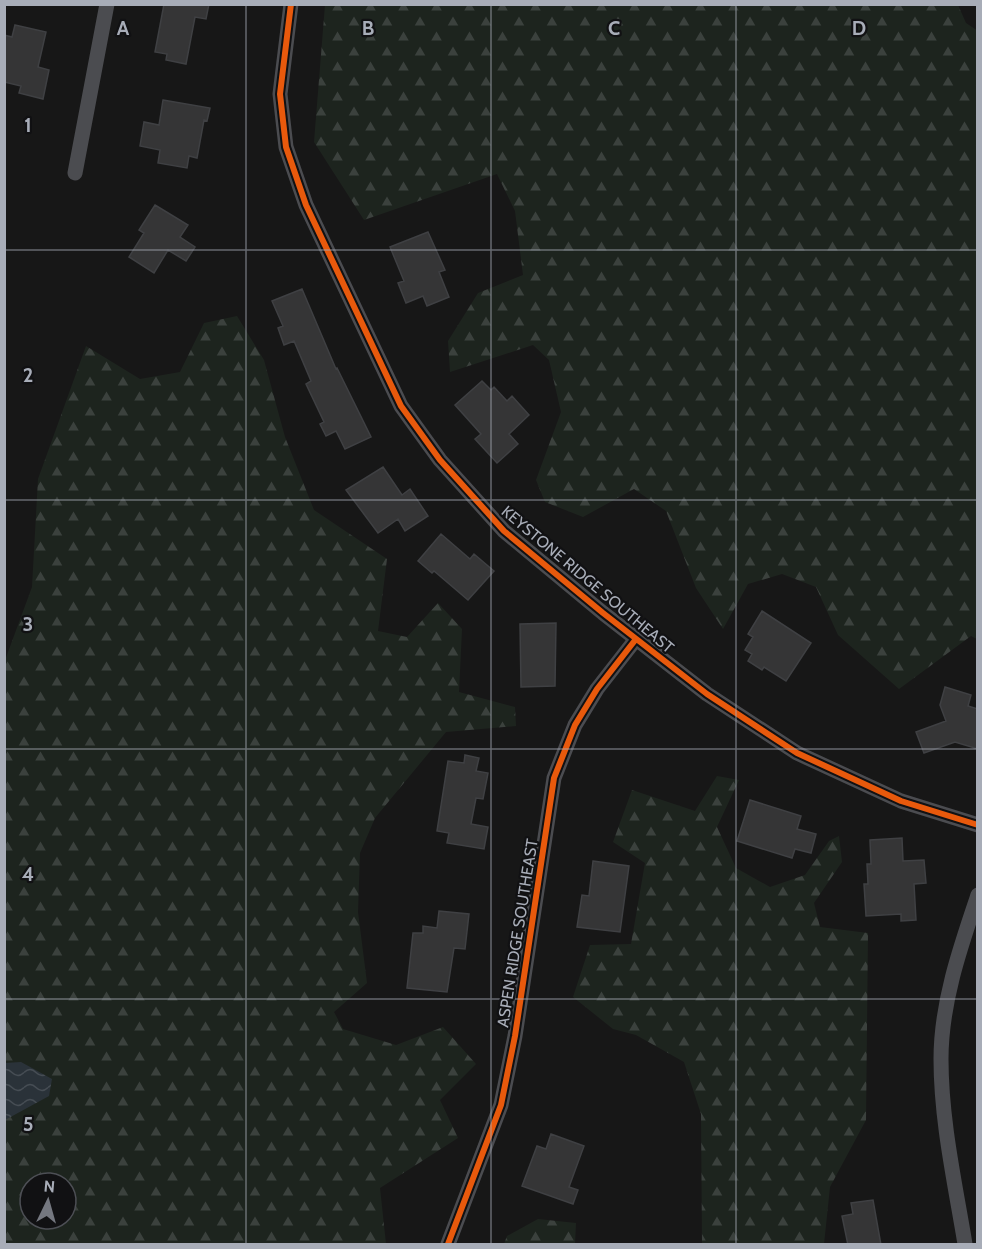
<svg xmlns="http://www.w3.org/2000/svg" width="982" height="1249" viewBox="0 0 982 1249" font-family="Cabin,sans-serif">
	<defs>
		<pattern id="forest-firs" width="22" height="20" patternUnits="userSpaceOnUse" patternTransform="scale(1.5)"><rect width="22" height="20" fill="#1d241e"/><path d="M5 1l3.5 6h-7zM16 11l3.5 6h-7z" fill="#3b413d"/></pattern>
		<pattern id="water-waves" width="16" height="10" patternUnits="userSpaceOnUse" patternTransform="scale(1.5)"><rect width="16" height="10" fill="#2a3239"/><path d="M0 5q4-4 8 0t8 0" fill="none" stroke="#464d54"/></pattern>
	</defs>
	<rect width="100%" height="100%" fill="#171717"/>
	<path fill="url(#forest-firs)" fill-rule="evenodd" d="M 325,5 L 958,5 L 966,23 L 978,31 L 977,639 L 971,636 L 899,689 L 838,635 L 816,587 L 782,574 L 748,584 L 723,629 L 696,588 L 666,511 L 634,489 L 583,517 L 545,502 L 536,480 L 561,412 L 549,360 L 533,345 L 450,372 L 448,341 L 478,293 L 523,275 L 515,211 L 497,174 L 364,220 L 314,142 Z
		M 237,316 L 264,360 L 285,437 L 314,510 L 387,559 L 378,631 L 407,637 L 438,603 L 462,629 L 459,692 L 515,707 L 516,726 L 446,732 L 375,818 L 360,853 L 358,912 L 367,983 L 334,1012 L 343,1029 L 396,1045 L 443,1027 L 476,1064 L 440,1100 L 458,1138 L 380,1188 L 386,1244 L 5,1244 L 4,663 L 32,587 L 38,479 L 86,346 L 140,379 L 180,372 L 204,323 ZM 30,1183 L 66,1183 L 66,1219 L 30,1219 Z
		M 717,776 L 739,780 L 717,827 L 736,868 L 770,887 L 805,875 L 829,841 L 839,836 L 842,862 L 814,903 L 820,927 L 868,933 L 866,1120 L 830,1187 L 824,1244 L 702,1244 L 701,1114 L 684,1062 L 636,1035 L 613,1029 L 573,997 L 590,945 L 631,944 L 645,863 L 613,842 L 632,790 L 695,811 Z
		M 538,1219 L 576,1223 L 575,1244 L 504,1244 L 507,1236 Z"/>
	<path fill="url(#water-waves)" d="M 21,1062 L 52,1079 L 49,1096 L 5,1120 L 5,1063 Z"/>
	<path fill="#353536" stroke="#3f4043" stroke-width="1.5" d="M 164,4 L 209,4 L 206,19 L 195,17 L 186,64 L 166,60 L 167,54 L 155,52 Z
		M 15,25 L 46,32 L 38,67 L 49,70 L 43,99 L 19,93 L 21,86 L 4,82 L 4,35 L 12,37 Z
		M 163,100 L 210,108 L 207,121 L 204,120 L 197,158 L 189,156 L 187,168 L 158,163 L 160,150 L 140,146 L 144,122 L 159,125 Z
		M 155,205 L 188,225 L 180,237 L 195,247 L 186,261 L 168,250 L 154,273 L 129,257 L 144,233 L 139,230 Z
		M 428,232 L 445,270 L 439,272 L 449,297 L 427,306 L 423,296 L 406,303 L 398,283 L 404,281 L 390,247 Z
		M 302,289 L 336,369 L 337,368 L 371,437 L 345,449 L 336,431 L 326,436 L 320,424 L 324,422 L 306,384 L 311,381 L 294,341 L 284,345 L 278,328 L 283,326 L 272,301 Z
		M 482,381 L 491,390 L 494,387 L 507,401 L 512,396 L 529,415 L 509,434 L 518,444 L 497,463 L 475,439 L 481,434 L 455,405 Z
		M 383,467 L 402,495 L 410,489 L 428,516 L 405,531 L 398,519 L 378,533 L 346,490 Z
		M 441,534 L 470,559 L 474,554 L 494,571 L 468,600 L 434,571 L 432,573 L 418,561 Z
		M 762,611 L 811,643 L 786,681 L 764,667 L 762,670 L 748,661 L 752,654 L 745,650 L 753,637 L 748,634 Z
		M 556,623 L 555,686 L 521,687 L 520,624 Z
		M 945,687 L 971,695 L 968,706 L 978,709 L 978,749 L 955,742 L 924,753 L 916,732 L 946,721 L 940,705 Z
		M 465,755 L 479,758 L 476,771 L 488,773 L 483,799 L 476,798 L 471,824 L 488,827 L 484,849 L 447,843 L 449,833 L 437,831 L 448,761 L 464,763 Z
		M 750,800 L 801,816 L 797,829 L 816,834 L 811,853 L 795,849 L 792,858 L 737,841 Z
		M 902,838 L 903,861 L 924,860 L 926,883 L 914,884 L 916,920 L 901,921 L 901,914 L 866,916 L 864,884 L 868,884 L 867,864 L 871,864 L 870,840 Z
		M 593,861 L 629,866 L 620,932 L 577,927 L 582,895 L 589,896 Z
		M 439,911 L 469,914 L 465,949 L 454,948 L 447,992 L 407,988 L 413,933 L 423,933 L 423,926 L 437,928 Z
		M 551,1134 L 584,1146 L 569,1187 L 578,1190 L 573,1204 L 522,1186 L 537,1146 L 546,1149 Z
		M 873,1200 L 881,1245 L 848,1245 L 842,1216 L 853,1214 L 851,1203 Z"/>
	<g fill="none" stroke-linecap="round" stroke-linejoin="round">
		<path stroke="#4b4c50" stroke-width="15" d="M 291,4 L 280,94 L 286,147 L 306,205 L 401,406 L 440,460 L 504,531 L 603,613 L 707,694 L 797,753 L 901,801 L 978,825
			M 75,173 L 107,4
			M 448,1244 L 501,1105 L 515,1036 L 554,778 L 575,725 L 597,689 L 636,639
			M 965,1244 C 955,1183 941,1121 941,1059 C 941,1003 960,948 978,895"/>
		<defs>
			<path id="cycleway" d="M 291,4 L 280,94 L 286,147 L 306,205 L 401,406 L 440,460 L 504,531 L 603,613 L 707,694 L 797,753 L 901,801 L 978,825
				M 448,1244 L 501,1105 L 515,1036 L 554,778 L 575,725 L 597,689 L 636,639"/>
		</defs>
		<use href="#cycleway" stroke="#111113" stroke-width="10"/>
		<use href="#cycleway" stroke="#e8590c" stroke-width="6"/>
	</g>
	<path fill="none" stroke="#a8adb8" stroke-width="1.5" stroke-opacity="0.55" d="M 246,4 L 246,1244M 491,4 L 491,1244M 736,4 L 736,1244M 4,250 L 978,250M 4,500 L 978,500M 4,749 L 978,749M 4,999 L 978,999"/>
	<g text-anchor="middle" stroke-width="4.5" stroke-linejoin="round" paint-order="stroke">
		<g font-size="16" fill="#a8adb8" stroke="#111113">
			<text transform="translate(588 579) rotate(40)" y="6">KEYSTONE RIDGE SOUTHEAST</text>
			<text transform="translate(517 933) rotate(-81)" y="6">ASPEN RIDGE SOUTHEAST</text>
		</g>
	</g>
	<g font-size="20" text-anchor="middle" font-weight="bold" fill="#a8adb8" stroke="#111113" stroke-width="4.5" stroke-linejoin="round" paint-order="stroke">
		<text x="123" y="35">A</text>
		<text x="368" y="35">B</text>
		<text x="614" y="35">C</text>
		<text x="859" y="35">D</text>
		<text x="28" y="132">1</text>
		<text x="28" y="382">2</text>
		<text x="28" y="631">3</text>
		<text x="28" y="881">4</text>
		<text x="28" y="1131">5</text>
	</g>
	<rect width="982" height="1249" fill="none" stroke="#a8adb8" stroke-width="12"/>
	<g transform="translate(48 1201) rotate(5)"><circle r="28" fill="#111113" stroke="#4d4f55" stroke-width="1.5"/>
	<path d="M0-4.5L10 22L0 15L-10 22Z" fill="#757880"/>
	<text y="-9" font-size="16" font-weight="bold" text-anchor="middle" fill="#a8adb8">N</text>
	</g>
</svg>
